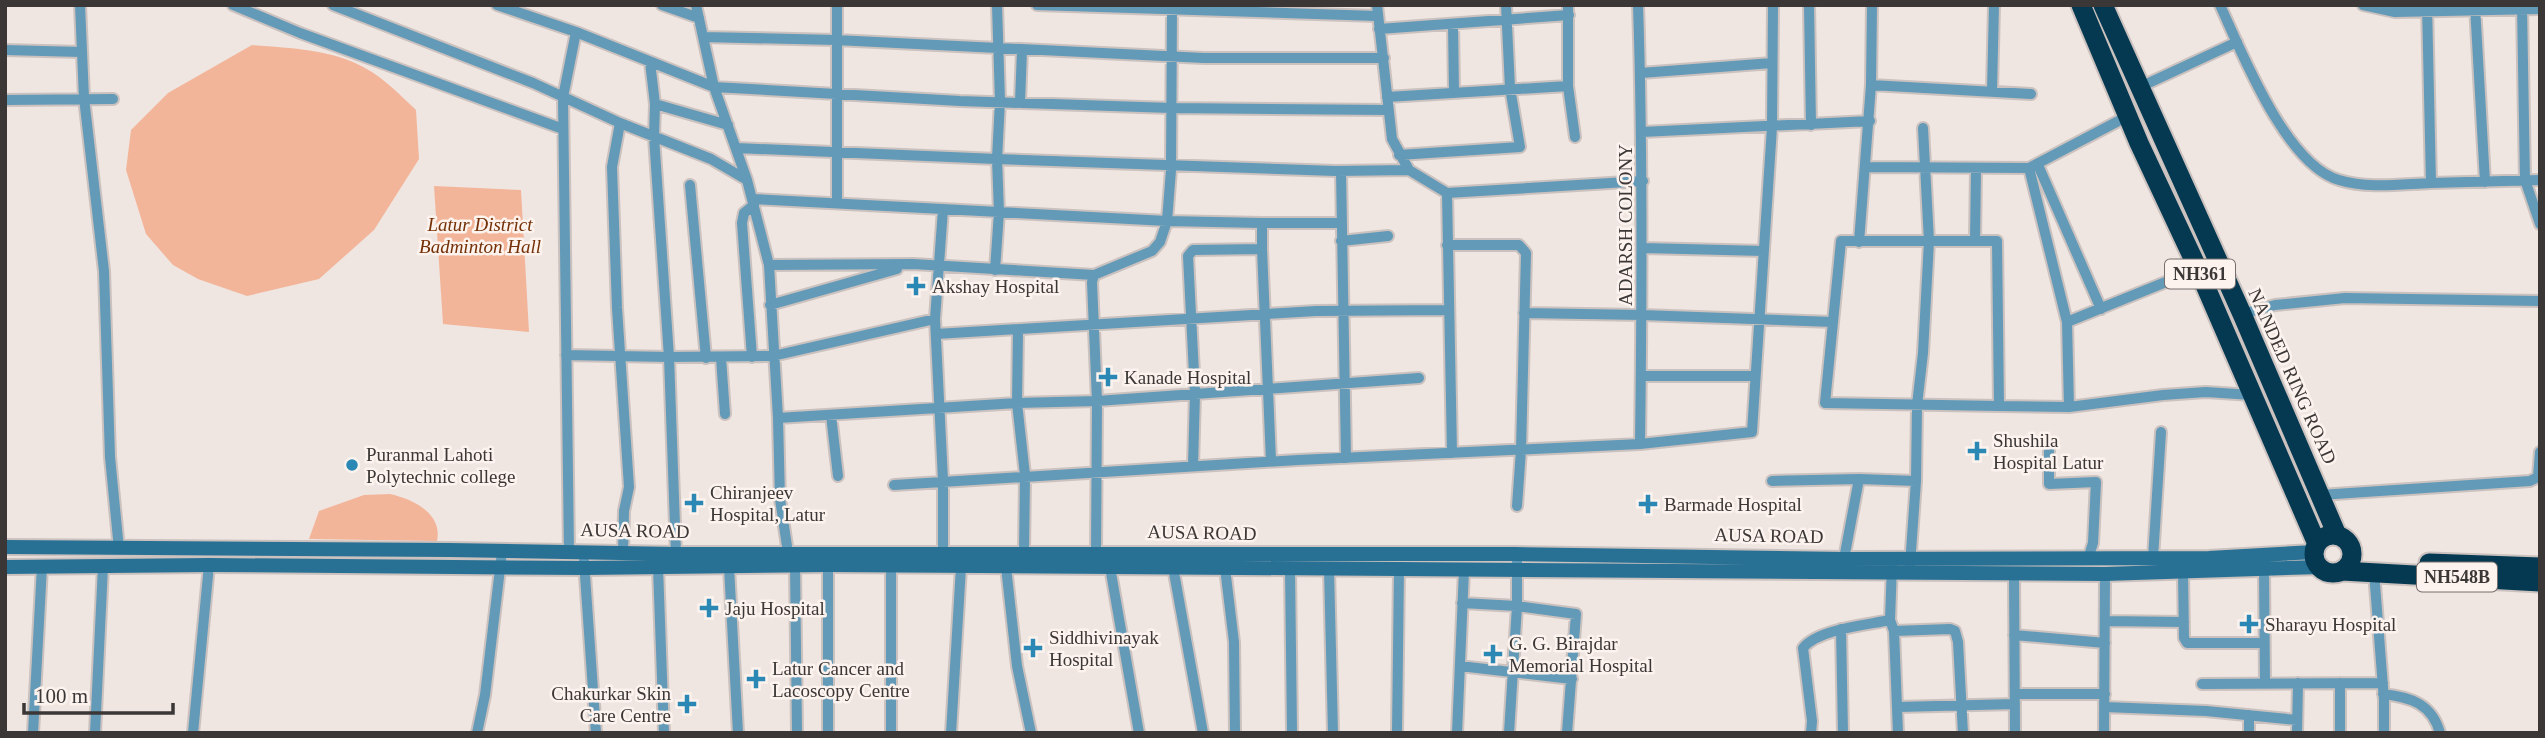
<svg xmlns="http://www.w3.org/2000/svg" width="2545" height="738" viewBox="0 0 2545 738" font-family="'Times New Roman',serif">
	<rect width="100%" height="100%" fill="#efe5e1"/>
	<path fill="#f3b599" d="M 252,45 C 289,48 332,49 365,68 C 385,79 400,95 416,110 L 419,159 L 374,230 L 319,279 L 247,296 L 198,279 L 173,265 L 146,234 L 126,170 L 131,130 L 168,93 Z
		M 434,186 L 521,190 L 529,332 L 443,324 Z
		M 390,494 C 412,499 443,513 437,541 L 309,539 L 319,511 L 364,495 Z"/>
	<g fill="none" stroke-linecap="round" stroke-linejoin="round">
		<defs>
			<path id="street" d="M 80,5 L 84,98 L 104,271 L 110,457 L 119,549
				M 233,5 L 300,33 L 563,129
				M 333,5 L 533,83 L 620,123 L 711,159 L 747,180
				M 497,5 L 576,32 L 563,97 L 569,552
				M 662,5 L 699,18
				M 696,5 L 714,87 L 747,180 L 769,265 L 913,264 L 1094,275
				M 837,5 L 837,203
				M 997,5 L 1000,101 L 997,159 L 1336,171 L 1409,170
				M 1037,5 L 1377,16
				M 1377,5 L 1392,139 L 1409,170 L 1447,193 L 1643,181
				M 1568,5 L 1568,86 L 1575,137
				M 1638,5 C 1643,152 1642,298 1640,444
				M 1809,5 L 1811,125
				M 2220,5 C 2242,53 2286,165 2339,180 C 2368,189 2402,184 2431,183
				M 2363,5 L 2395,12 L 2540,9
				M 2427,5 L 2431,183 L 2540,180
				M 2522,5 L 2525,180 L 2540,224
				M 2475,6 L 2485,182
				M 1453,24 L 1454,92
				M 1379,29 L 1569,15
				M 576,32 L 714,87 L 960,101 L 1171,108 L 1388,110
				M 703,37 L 836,40 L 1204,58 L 1384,58
				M 5,50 L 81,52
				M 1641,73 L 1772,63
				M 1871,85 L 1872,5
				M 2140,87 L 2237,42
				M 1992,91 L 1994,5
				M 1387,97 L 1568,86
				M 5,100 L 113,99
				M 1020,102 L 1022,50
				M 655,104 L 728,125
				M 620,123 L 612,167 L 617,308 L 629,487 L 624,511 L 623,553
				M 1642,132 L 1870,121
				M 736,148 L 997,159 L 999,212 L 995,270
				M 1399,155 L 1520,147 L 1510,88 L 1506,5
				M 2038,165 L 2101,309
				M 1866,167 L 2029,168 L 2128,116
				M 2029,168 L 2067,322 L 2069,407
				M 1341,171 L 1346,458
				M 690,185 L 706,358
				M 1447,193 L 1452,453
				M 753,199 L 1167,221 L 1262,223
				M 1341,241 L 1388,236
				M 1975,241 L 1976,168
				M 1859,242 L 1871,85 L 2031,94
				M 1447,245 L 1519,245 L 1526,253 L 1521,450 L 1517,506
				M 1643,248 L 1764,251
				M 1262,249 L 1262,223 L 1341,223
				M 769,265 L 778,418 L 780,499 L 788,553
				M 770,305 L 897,269
				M 1524,313 L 1642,315 L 1833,322
				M 2242,314 L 2275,305 L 2345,298 L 2540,301
				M 2067,322 L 2198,269
				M 1018,330 L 1017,403 L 1025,475 L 1024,553
				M 936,334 L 1316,311 L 1448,310
				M 566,355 L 669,357 L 654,137 L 655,104 L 650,62
				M 752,357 L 742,223 L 744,213 L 754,205
				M 721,358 L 725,414
				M 1641,376 L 1755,376
				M 1999,406 L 1825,403 L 1841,241 L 1997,241 L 1999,406 L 2069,407 L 2163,395 L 2206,392 L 2252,395
				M 831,415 L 838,476
				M 778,418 L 1017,403 L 1097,401 L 1419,378
				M 2049,451 L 2049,484 L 2096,482 L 2093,543 L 2088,559
				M 1193,466 L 1195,393 L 1188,256 L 1193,250 L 1262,249 L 1271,461
				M 1772,481 L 1859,479
				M 894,485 L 1298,460 L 1640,444 L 1752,432 L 1772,127 L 1773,5
				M 2320,495 L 2530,481 L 2538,477 L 2540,452
				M 676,554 L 669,357 L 773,356 L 935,319
				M 1096,554 L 1097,401 L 1092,282 L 1094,275 L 1152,251 L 1160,242 L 1167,221 L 1171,170 L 1172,5
				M 2153,558 L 2161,432
				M 1844,559 L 1859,479 L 1916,481
				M 943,560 L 943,480 L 935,319 L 943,209
				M 584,561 L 596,733
				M 795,565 L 797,733
				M 1892,565 L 1890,620 L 1894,631 L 1898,733
				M 1910,565 L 1916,481 L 1917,405 L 1923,353 L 1929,241 L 1923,128
				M 891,566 L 891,733
				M 658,567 L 664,733
				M 729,567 L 738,733
				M 1006,567 L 1017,666 L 1031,733
				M 1110,567 L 1139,733
				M 1173,567 L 1203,733
				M 1225,568 L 1234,642 L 1235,733
				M 1290,569 L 1292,733
				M 1329,569 L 1333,733
				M 2264,570 L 2265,683
				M 2183,572 L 2184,638 L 2187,643 L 2264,643
				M 2374,572 L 2384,700 L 2384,733
				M 2014,574 L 2015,733
				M 1462,603 L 1517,606 L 1576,614 L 1567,733
				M 2105,621 L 2184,622
				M 1841,629 L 1843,733
				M 1894,631 L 1950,629 L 1955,631 L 1958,642 L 1963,733
				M 2014,635 L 2105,643
				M 1460,666 L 1572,679
				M 2340,683 L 2340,733
				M 2202,684 L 2383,683
				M 2015,694 L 2105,694
				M 2383,694 C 2411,697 2432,704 2440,733
				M 1898,707 L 2015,704
				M 2105,707 L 2206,711 L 2297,720
				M 33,733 L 42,566
				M 95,733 L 103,566
				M 193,733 L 209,565
				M 477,733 L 485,695 L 502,552
				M 828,733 L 828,565
				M 951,733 L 961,567
				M 1397,733 L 1399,569
				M 1457,733 L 1464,570
				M 1509,733 L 1517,606 L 1517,554
				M 1811,733 L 1812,721 L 1803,648 C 1818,629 1867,625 1890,620
				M 2104,733 L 2105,574
				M 2249,733 L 2249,715
				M 2297,733 L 2298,683"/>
			<path id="secondary" d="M 5,547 L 449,550 L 676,554 L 1514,554 L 1844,559 L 2209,558 L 2314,552
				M 5,567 L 209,565 L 585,568 L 828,565 L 2105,574 L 2320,567"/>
			<path id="highway" d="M 2081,5 L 2139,143 L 2198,269 L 2317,544
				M 2103,5 L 2242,314 L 2337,535
				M2314 554a19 19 0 1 1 38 0a19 19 0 1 1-38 0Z
				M 2429,563 L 2540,567
				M 2342,571 L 2540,582"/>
		</defs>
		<use href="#street" stroke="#cbc2bf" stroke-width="14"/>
		<use href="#secondary" stroke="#cbc2bf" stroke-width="18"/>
		<use href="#highway" stroke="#cbc2bf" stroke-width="23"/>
		<use href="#street" stroke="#639ab8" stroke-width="10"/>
		<use href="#secondary" stroke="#297194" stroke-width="14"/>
		<use href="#highway" stroke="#043951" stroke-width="19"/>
	</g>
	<g fill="#2b88b4" stroke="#fdf3ee" stroke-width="2.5">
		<path d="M912.5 275.5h7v7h7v7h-7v7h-7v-7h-7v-7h7z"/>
		<path d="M1104.5 366.5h7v7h7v7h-7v7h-7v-7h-7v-7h7z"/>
		<path d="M1973.5 440.5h7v7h7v7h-7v7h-7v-7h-7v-7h7z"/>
		<circle cx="352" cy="465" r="7"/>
		<path d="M690.5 492.5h7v7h7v7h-7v7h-7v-7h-7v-7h7z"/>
		<path d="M1644.5 493.5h7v7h7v7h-7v7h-7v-7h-7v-7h7z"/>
		<path d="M705.5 597.5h7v7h7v7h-7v7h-7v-7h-7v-7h7z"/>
		<path d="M2245.5 613.5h7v7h7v7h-7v7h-7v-7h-7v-7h7z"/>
		<path d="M1029.5 637.5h7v7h7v7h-7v7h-7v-7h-7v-7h7z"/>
		<path d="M1489.5 643.5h7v7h7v7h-7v7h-7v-7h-7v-7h7z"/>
		<path d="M752.5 668.5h7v7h7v7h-7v7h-7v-7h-7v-7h7z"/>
		<path d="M683.5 693.5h7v7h7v7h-7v7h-7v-7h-7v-7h7z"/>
	</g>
	<g text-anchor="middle" stroke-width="5" stroke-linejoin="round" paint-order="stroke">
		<g fill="#fdf3ee" stroke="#756f6d" stroke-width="2">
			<rect x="2165" y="259.5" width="70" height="29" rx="5"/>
			<rect x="2417" y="562.5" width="80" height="29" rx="5"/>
		</g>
		<g font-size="18" font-weight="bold" fill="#3b3736">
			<text x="2200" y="280">NH361</text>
			<text x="2457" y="583">NH548B</text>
		</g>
		<g font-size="19" font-style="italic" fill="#743006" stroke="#fdf3ee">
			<text x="480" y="231">Latur District<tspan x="480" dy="22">Badminton Hall</tspan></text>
		</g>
		<g font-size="19" fill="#3b3736" stroke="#fdf3ee">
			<text transform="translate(1625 225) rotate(-90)" y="7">ADARSH COLONY</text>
			<text transform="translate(2293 376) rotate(66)" y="7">NANDED RING ROAD</text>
			<text transform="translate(635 530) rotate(1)" y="7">AUSA ROAD</text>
			<text transform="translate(1202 532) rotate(1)" y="7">AUSA ROAD</text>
			<text transform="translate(1769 535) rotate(1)" y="7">AUSA ROAD</text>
		</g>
		<g font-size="19" fill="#3b3736" stroke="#fdf3ee" text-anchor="start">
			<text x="932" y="293">Akshay Hospital</text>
			<text x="1124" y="384">Kanade Hospital</text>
			<text x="1993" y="447">Shushila<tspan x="1993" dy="22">Hospital Latur</tspan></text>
			<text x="366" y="461">Puranmal Lahoti<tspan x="366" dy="22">Polytechnic college</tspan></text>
			<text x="710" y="499">Chiranjeev<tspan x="710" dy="22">Hospital, Latur</tspan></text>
			<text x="1664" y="511">Barmade Hospital</text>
			<text x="725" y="615">Jaju Hospital</text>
			<text x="2265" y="631">Sharayu Hospital</text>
			<text x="1049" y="644">Siddhivinayak<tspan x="1049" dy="22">Hospital</tspan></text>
			<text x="1509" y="650">G. G. Birajdar<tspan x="1509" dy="22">Memorial Hospital</tspan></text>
			<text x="772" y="675">Latur Cancer and<tspan x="772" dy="22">Lacoscopy Centre</tspan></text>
			<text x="671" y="700" text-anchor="end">Chakurkar Skin<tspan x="671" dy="22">Care Centre</tspan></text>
		</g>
	</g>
	<rect width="2545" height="738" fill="none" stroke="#3b3736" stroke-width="14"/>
	<path d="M24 703v10h149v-10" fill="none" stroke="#3b3736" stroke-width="3.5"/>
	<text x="35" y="703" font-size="21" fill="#3b3736" stroke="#fdf3ee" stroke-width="5" paint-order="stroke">100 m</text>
</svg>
